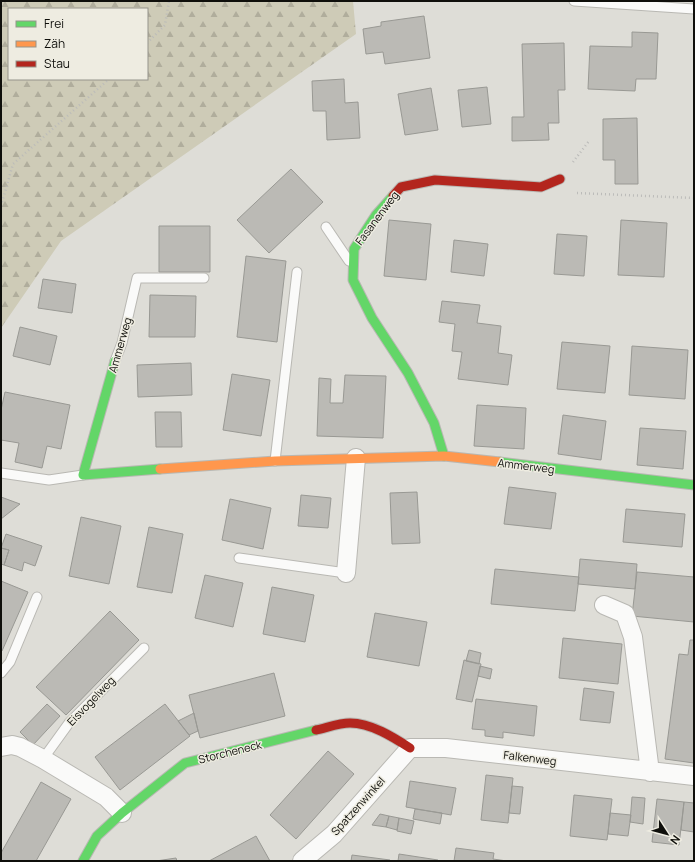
<svg xmlns="http://www.w3.org/2000/svg" width="695" height="862" viewBox="0 0 695 862" font-family="Manrope,sans-serif">
	<defs>
		<pattern id="forest-firs" width="22" height="20" patternUnits="userSpaceOnUse"><rect width="22" height="20" fill="#cecbb7"/><path d="M5 1l3.5 6h-7zM16 11l3.5 6h-7z" fill="#b0ad9c"/></pattern>
	</defs>
	<rect width="100%" height="100%" fill="#deddd7"/>
	<path fill="url(#forest-firs)" fill-rule="evenodd" d="M 1,1 L 353,1 L 356,34 L 61,241 L 1,328 ZM 9,9 L 147,9 L 147,79 L 9,79 Z"/>
	<path fill="#bbbab5" stroke="#999994" d="M 424,16 L 430,58 L 385,64 L 383,52 L 366,54 L 363,29 L 381,26 L 381,22 Z
		M 632,32 L 658,33 L 656,79 L 636,79 L 635,91 L 588,89 L 590,46 L 632,47 Z
		M 564,43 L 565,90 L 558,90 L 559,123 L 548,123 L 549,140 L 512,141 L 512,117 L 524,117 L 522,44 Z
		M 344,79 L 345,103 L 358,102 L 360,138 L 327,140 L 326,111 L 313,111 L 312,81 Z
		M 487,87 L 491,124 L 462,127 L 458,90 Z
		M 431,88 L 438,130 L 405,135 L 398,94 Z
		M 637,118 L 638,184 L 615,184 L 615,160 L 603,160 L 603,119 Z
		M 291,169 L 323,202 L 269,253 L 237,220 Z
		M 389,220 L 431,224 L 426,280 L 384,276 Z
		M 621,220 L 667,223 L 664,277 L 618,275 Z
		M 159,226 L 210,226 L 210,272 L 159,272 Z
		M 557,234 L 587,236 L 584,276 L 554,274 Z
		M 454,240 L 488,244 L 484,276 L 451,272 Z
		M 246,256 L 286,261 L 277,342 L 237,337 Z
		M 43,279 L 76,284 L 72,313 L 38,308 Z
		M 150,295 L 196,296 L 195,337 L 149,337 Z
		M 442,301 L 480,305 L 477,323 L 501,326 L 498,353 L 512,355 L 508,385 L 458,379 L 462,352 L 452,351 L 455,324 L 439,322 Z
		M 20,327 L 57,336 L 50,365 L 13,356 Z
		M 562,342 L 610,346 L 605,393 L 557,389 Z
		M 632,346 L 688,350 L 685,399 L 629,395 Z
		M 191,363 L 192,395 L 138,397 L 137,365 Z
		M 232,374 L 270,380 L 261,436 L 223,430 Z
		M 345,375 L 386,376 L 383,438 L 317,436 L 319,378 L 331,379 L 330,403 L 343,403 Z
		M 5,392 L 70,405 L 61,449 L 47,446 L 42,468 L 15,462 L 19,443 L 1,440 L 1,410 Z
		M 477,405 L 526,408 L 524,449 L 474,446 Z
		M 155,412 L 181,412 L 182,447 L 156,447 Z
		M 563,415 L 606,421 L 601,460 L 558,454 Z
		M 640,428 L 686,431 L 683,469 L 637,465 Z
		M 509,487 L 556,493 L 551,529 L 504,524 Z
		M 417,492 L 420,543 L 392,544 L 390,493 Z
		M 301,495 L 331,498 L 328,528 L 298,526 Z
		M 1,497 L 20,504 L 1,519 Z
		M 230,499 L 271,508 L 263,549 L 222,540 Z
		M 626,509 L 685,514 L 682,547 L 623,542 Z
		M 81,517 L 121,526 L 109,584 L 69,576 Z
		M 149,527 L 183,534 L 172,593 L 137,587 Z
		M 6,534 L 42,546 L 35,566 L 24,562 L 22,571 L 4,565 L 9,550 L 1,548 Z
		M 1,548 L 9,550 L 4,565 L 1,564 Z
		M 580,559 L 637,564 L 635,589 L 578,584 Z
		M 495,569 L 579,577 L 575,611 L 491,604 Z
		M 637,572 L 694,577 L 694,622 L 632,616 Z
		M 205,575 L 243,583 L 233,627 L 195,618 Z
		M 1,581 L 28,592 L 2,651 L 1,650 Z
		M 272,587 L 314,595 L 305,642 L 263,634 Z
		M 110,611 L 139,640 L 66,715 L 36,687 Z
		M 375,613 L 427,622 L 419,666 L 367,657 Z
		M 563,638 L 622,644 L 618,684 L 559,678 Z
		M 690,640 L 694,640 L 694,763 L 665,759 L 679,654 L 688,655 Z
		M 469,650 L 481,653 L 479,664 L 466,661 Z
		M 464,660 L 481,664 L 472,702 L 456,699 Z
		M 480,666 L 492,669 L 490,679 L 478,676 Z
		M 274,673 L 285,716 L 200,738 L 189,695 Z
		M 584,688 L 614,692 L 610,723 L 580,720 Z
		M 476,699 L 537,706 L 534,736 L 503,732 L 503,738 L 485,736 L 485,730 L 472,729 Z
		M 47,704 L 60,716 L 33,745 L 20,732 Z
		M 165,704 L 190,736 L 120,790 L 95,757 Z
		M 194,713 L 198,731 L 189,735 L 178,721 Z
		M 328,751 L 354,774 L 296,839 L 270,815 Z
		M 486,775 L 513,778 L 508,823 L 481,820 Z
		M 410,781 L 456,788 L 451,815 L 406,807 Z
		M 41,782 L 71,799 L 36,861 L 1,861 L 1,853 Z
		M 512,786 L 523,787 L 520,814 L 509,813 Z
		M 574,795 L 612,799 L 607,840 L 570,836 Z
		M 632,797 L 645,798 L 643,824 L 630,822 Z
		M 657,799 L 684,802 L 679,845 L 652,842 Z
		M 684,802 L 694,803 L 694,832 L 681,830 Z
		M 415,809 L 442,813 L 440,824 L 413,819 Z
		M 610,813 L 631,815 L 628,836 L 608,834 Z
		M 380,814 L 389,816 L 386,827 L 372,825 Z
		M 389,816 L 399,818 L 397,830 L 386,827 Z
		M 399,818 L 414,821 L 411,834 L 397,831 Z
		M 256,836 L 270,861 L 209,861 Z
		M 456,848 L 494,853 L 493,859 L 507,861 L 454,861 Z
		M 399,854 L 438,860 L 438,861 L 398,861 Z
		M 352,855 L 390,860 L 390,861 L 351,861 Z
		M 176,858 L 177,861 L 156,861 Z"/>
	<g fill="none" stroke-linecap="round" stroke-linejoin="round">
		<defs>
			<path id="lane" d="M 574,1 L 694,9
				M 326,227 L 349,261
				M 115,361 L 122,343 L 137,278 L 204,278
				M 275,461 L 297,272
				M 1,473 L 49,480 L 83,475
				M 239,558 L 346,573
				M 1,673 L 10,662 L 37,597
				M 43,759 L 69,723 L 144,648"/>
			<path id="street" d="M 346,573 L 356,458
				M 604,605 L 625,614 L 633,637 L 650,772
				M 1,747 L 12,745 L 20,747 L 43,759 L 106,797 L 122,813
				M 302,861 L 334,834 L 410,748 L 446,748 L 694,776"/>
			<path id="fast" d="M 393,196 L 376,215 L 354,249 L 353,280 L 372,318 L 408,373 L 434,423 L 444,456
				M 115,361 L 83,475 L 160,469
				M 500,462 L 694,485
				M 83,861 L 97,836 L 122,813 L 185,763 L 316,730"/>
			<path id="slow" d="M 160,469 L 275,461 L 444,456 L 500,462"/>
			<path id="jam" d="M 393,196 L 401,187 L 435,180 L 541,187 L 560,179
				M 316,730 C 326,728 339,723 350,723 C 371,723 393,737 410,748"/>
		</defs>
		<use href="#lane" stroke="#b9b8b3" stroke-width="11"/>
		<use href="#street" stroke="#b9b8b3" stroke-width="20"/>
		<use href="#fast" stroke="#b9b8b3" stroke-width="11"/>
		<use href="#slow" stroke="#b9b8b3" stroke-width="11"/>
		<use href="#jam" stroke="#b9b8b3" stroke-width="11"/>
		<path stroke="#bbbbb9" stroke-width="2.5" stroke-dasharray="1 3" stroke-linecap="butt" d="M 147,43 L 165,25 L 169,1
			M 573,162 L 589,141
			M 577,193 L 694,198
			M 1,206 L 13,164 L 109,79"/>
		<use href="#lane" stroke="#fafaf9" stroke-width="9"/>
		<use href="#street" stroke="#fafaf9" stroke-width="18"/>
		<use href="#fast" stroke="#63d668" stroke-width="9"/>
		<use href="#slow" stroke="#ff974d" stroke-width="9"/>
		<use href="#jam" stroke="#b3261e" stroke-width="9"/>
	</g>
	<g text-anchor="middle" stroke-width="3" stroke-linejoin="round" paint-order="stroke">
		<g font-size="11" fill="#0f0f0b" stroke="#eeece1">
			<text transform="translate(377 218) rotate(-53)" y="4">Fasanenweg</text>
			<text transform="translate(120 345) rotate(-74)" y="4">Ammerweg</text>
			<text transform="translate(526 466) rotate(7)" y="4">Ammerweg</text>
			<text transform="translate(91 701) rotate(-46)" y="4">Eisvogelweg</text>
			<text transform="translate(230 752) rotate(-14)" y="4">Storcheneck</text>
			<text transform="translate(530 758) rotate(7)" y="4">Falkenweg</text>
			<text transform="translate(358 806) rotate(-48)" y="4">Spatzenwinkel</text>
		</g>
	</g>
	<rect width="695" height="862" fill="none" stroke="#0f0f0b" stroke-width="4"/>
	<rect x="8" y="8" width="140" height="72" fill="#eeece1" stroke="#95948b"/>
	<rect x="16" y="21" width="20" height="6" fill="#63d668" stroke="#95948b"/>
	<text x="44" y="28" font-size="12" fill="#0f0f0b">Frei</text>
	<rect x="16" y="41" width="20" height="6" fill="#ff974d" stroke="#95948b"/>
	<text x="44" y="48" font-size="12" fill="#0f0f0b">Zäh</text>
	<rect x="16" y="61" width="20" height="6" fill="#b3261e" stroke="#95948b"/>
	<text x="44" y="68" font-size="12" fill="#0f0f0b">Stau</text>
	<g transform="translate(667 834) rotate(126)" stroke="#eeece1" stroke-width="3" paint-order="stroke">
	<path d="M0-3L7 15L0 10L-7 15Z" fill="#0f0f0b"/>
	<text y="-6" font-size="11" font-weight="bold" text-anchor="middle" fill="#0f0f0b">N</text>
	</g>
</svg>
